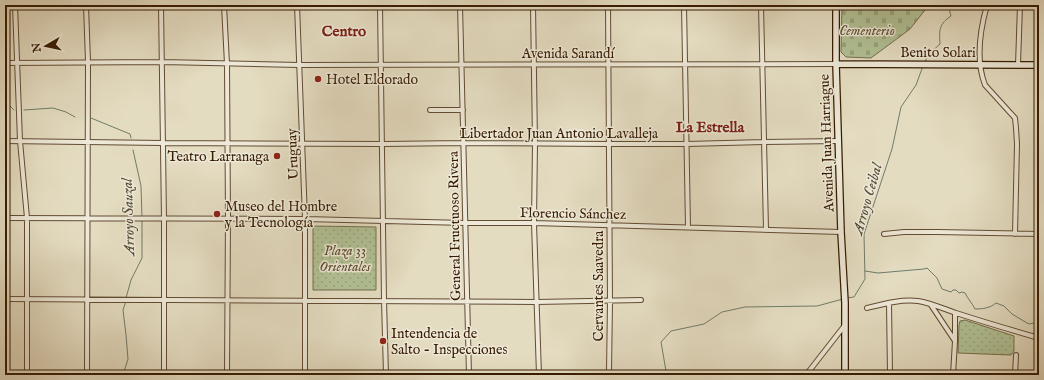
<svg xmlns="http://www.w3.org/2000/svg" width="1044" height="380" viewBox="0 0 1044 380" font-family="'IM FELL English',serif">
	<defs>
		<pattern id="grass-dots" width="8" height="8" patternUnits="userSpaceOnUse"><rect width="8" height="8" fill="#b1c195"/><path d="M2 2h.1M6 6h.1" fill="none" stroke="#99a57f" stroke-width="1.8" stroke-linecap="round"/></pattern>
		<pattern id="cemetery-stones" width="16" height="16" patternUnits="userSpaceOnUse"><rect width="16" height="16" fill="#b1c195"/><path d="M2 7V4a2 2 0 0 1 4 0v3zM10 15v-3a2 2 0 0 1 4 0v3z" fill="#99a57f"/></pattern>
	</defs>
	<rect width="100%" height="100%" fill="#e4dcc1"/>
	<filter id="stains"><feTurbulence type="fractalNoise" baseFrequency=".005" numOctaves="4"/><feColorMatrix values="0 0 0 0 .2 0 0 0 0 .09 0 0 0 0 .02 0 0 0 .5 -.17"/></filter>
	<radialGradient id="worn" r=".72"><stop offset=".6" stop-color="#630" stop-opacity="0"/><stop offset="1" stop-color="#630" stop-opacity=".3"/></radialGradient>
	<path fill="url(#grass-dots)" stroke="#746e4c" d="M 313,226 L 376,227 L 376,290 L 313,290 Z
		M 965,320 L 1014,336 L 1014,351 L 1011,355 L 958,353 L 959,325 L 960,321 Z"/>
	<path fill="url(#cemetery-stones)" stroke="#746e4c" d="M 842,5 L 929,5 L 910,29 L 871,58 L 846,57 L 841,52 Z"/>
	<g fill="none" stroke-linecap="round" stroke-linejoin="round">
		<path stroke="#6f7c6a" stroke-width="1" d="M 925,62 L 928,55 L 940,44 C 939,30 939,24 951,16 L 948,5
			M 5,101 L 14,110
			M 24,110 L 53,108 L 66,112 L 75,117
			M 91,118 L 130,134 L 131,138
			M 133,150 L 141,186 L 142,217
			M 865,271 L 878,273 L 924,269 L 927,268 L 937,278 L 942,289 L 951,292 L 953,290 L 956,290 L 959,293 L 962,292 L 965,293 C 968,299 972,303 975,309 C 983,309 990,308 996,303 L 1004,306 L 1012,314 L 1022,320 L 1029,324 L 1034,323 L 1039,325
			M 126,298 L 131,280 L 142,258 L 142,220
			M 846,298 L 854,297 L 865,279 L 864,234 L 892,149 L 901,107 L 916,85 L 923,66
			M 123,375 L 128,359 L 126,335 L 123,310 L 126,301
			M 666,375 L 666,371 L 661,342 L 671,331 L 704,324 L 722,312 L 745,307 L 817,306 L 843,299"/>
		<defs>
			<path id="street" d="M 15,5 L 20,141 L 27,218 L 27,375
				M 86,5 L 88,62 L 87,375
				M 161,5 L 164,219 L 164,375
				M 224,5 L 227,64 L 228,219 L 227,375
				M 297,5 L 305,219 L 305,375
				M 380,5 L 384,300 L 386,375
				M 460,5 L 469,375
				M 533,5 L 535,143 L 534,223 L 539,375
				M 684,5 L 688,227
				M 761,5 L 766,230
				M 987,5 C 980,30 975,59 985,85 L 1015,118 L 1016,128 L 1017,144 L 1015,234
				M 5,63 L 162,62 L 299,65 L 836,64
				M 1018,65 L 1020,5
				M 430,110 L 463,110
				M 5,141 L 163,143 L 383,144 L 464,143 L 608,144 L 687,144 L 764,142 L 839,141
				M 5,218 L 305,219 L 465,223 L 534,223 L 841,232
				M 884,234 L 904,232 L 937,232 L 1039,234
				M 5,299 L 536,302 L 641,300
				M 889,303 L 890,375
				M 931,305 L 955,341
				M 867,308 C 883,304 901,299 918,301 C 931,303 944,309 956,313 C 984,322 1011,330 1039,338
				M 608,375 L 609,372 L 610,301 L 608,5
				M 806,375 L 845,325
				M 953,375 L 955,341 L 955,313
				M 1015,375 L 1016,355"/>
			<path id="secondary" d="M 836,5 L 836,64 L 841,232 L 845,303 L 845,375
				M 836,64 L 1039,65"/>
		</defs>
		<use href="#street" stroke="#624c32" stroke-width="6"/>
		<use href="#secondary" stroke="#371c02" stroke-width="8"/>
		<use href="#street" stroke="#ede8d7" stroke-width="4"/>
		<use href="#secondary" stroke="#ede8d7" stroke-width="5.5"/>
	</g>
	<g fill="#8f2418" stroke="#ede8d7" stroke-width="1.5">
		<circle cx="318" cy="79" r="4"/>
		<circle cx="277" cy="156" r="4"/>
		<circle cx="217" cy="214" r="4"/>
		<circle cx="383" cy="341" r="4"/>
	</g>
	<g text-anchor="middle" stroke-width="3" stroke-linejoin="round" paint-order="stroke">
		<g font-size="14" font-style="italic" fill="#5c4e2e" stroke="#ede8d7">
			<text x="867" y="35">Cementerio</text>
			<text x="345" y="255">Plaza 33<tspan x="345" dy="16">Orientales</tspan></text>
		</g>
		<g font-size="14" fill="#371c02" stroke="#ede8d7">
			<text x="938" y="57">Benito Solari</text>
			<text x="568" y="58">Avenida Sarandí</text>
			<text x="559" y="138">Libertador Juan Antonio Lavalleja</text>
			<text transform="translate(826 143) rotate(-92)" y="5">Avenida Juan Harriague</text>
			<text transform="translate(292 154) rotate(-92)" y="5">Uruguay</text>
			<text transform="translate(573 213) rotate(1)" y="5">Florencio Sánchez</text>
			<text transform="translate(454 226) rotate(-91)" y="5">General Fructuoso Rivera</text>
			<text transform="translate(598 286) rotate(-90)" y="5">Cervantes Saavedra</text>
		</g>
		<g font-size="14" fill="#371c02" stroke="#ede8d7" text-anchor="start">
			<text x="326" y="84">Hotel Eldorado</text>
			<text x="269" y="161" text-anchor="end">Teatro Larranaga</text>
			<text x="225" y="211">Museo del Hombre<tspan x="225" dy="16">y la Tecnología</tspan></text>
			<text x="391" y="338">Intendencia de<tspan x="391" dy="16">Salto - Inspecciones</tspan></text>
		</g>
		<g font-size="15" font-weight="bold" fill="#7a1f14" stroke="#ede8d7">
			<text x="344" y="36">Centro</text>
			<text x="710" y="132">La Estrella</text>
		</g>
		<g font-size="15" font-style="italic" fill="#534c36" stroke="#ede8d7">
			<text transform="translate(867 199) rotate(-74)" y="5">Arroyo Ceibal</text>
			<text transform="translate(128 217) rotate(-92)" y="5">Arroyo Sauzal</text>
		</g>
	</g>
	<rect width="1044" height="380" fill="none" stroke="#e4dcc1" stroke-width="20"/>
	<rect x="6" y="6" width="1032" height="368" fill="none" stroke="#371c02" stroke-width="2"/>
	<rect x="10" y="10" width="1024" height="360" fill="none" stroke="#371c02"/>
	<g transform="translate(46 46) rotate(261)" stroke="#ede8d7" stroke-width="3" paint-order="stroke">
	<path d="M0-3L7 15L0 10L-7 15Z" fill="#371c02"/>
	<text y="-6" font-size="11" font-weight="bold" text-anchor="middle" fill="#371c02">N</text>
	</g>
	<rect width="100%" height="100%" filter="url(#stains)"/>
	<rect width="100%" height="100%" fill="url(#worn)"/>
</svg>
